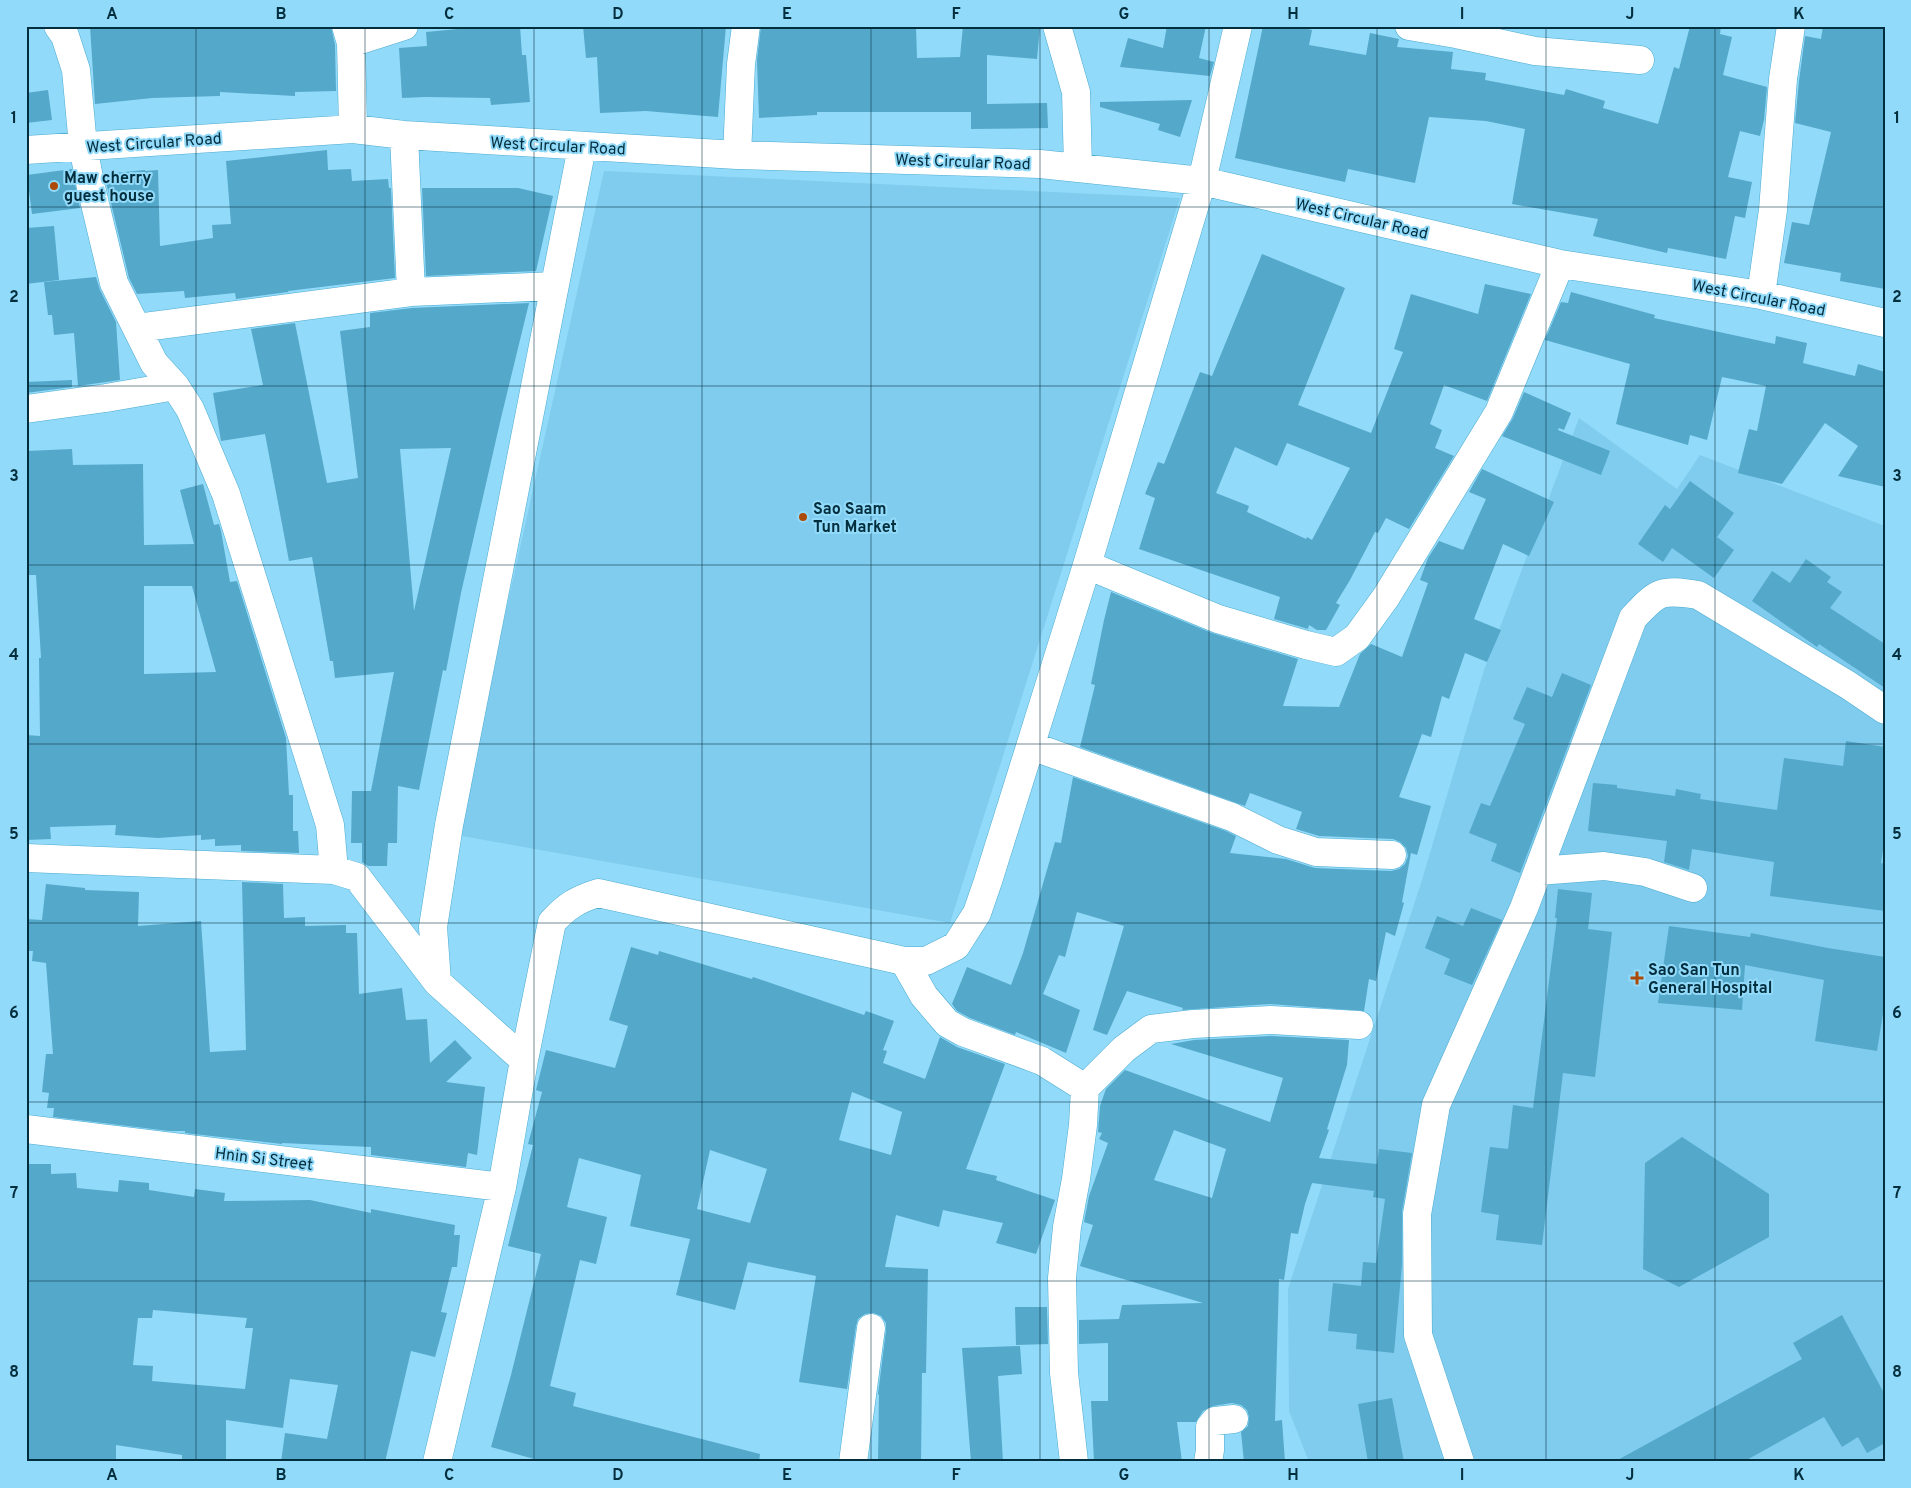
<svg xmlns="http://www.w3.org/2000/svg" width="1911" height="1488" viewBox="0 0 1911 1488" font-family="Overpass,sans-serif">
	<rect width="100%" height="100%" fill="#92daf9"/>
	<path fill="#7fccee" d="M 604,171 L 1180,198 L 950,923 L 456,835 Z
		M 1579,418 L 1677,489 L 1700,455 L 1885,526 L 1885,1462 L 1309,1462 L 1289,1411 L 1288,1289 L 1422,880 L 1484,670 Z"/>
	<path fill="#54a8ca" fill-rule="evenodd" d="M 90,26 L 331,26 L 335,45 L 336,91 L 295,92 L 295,96 L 220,92 L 220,96 L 152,98 L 95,104 Z
		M 490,26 L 520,26 L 522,55 L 526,55 L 530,102 L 491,105 L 490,98 L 426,97 L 402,98 L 399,48 L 427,46 L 426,32 Z
		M 583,26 L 726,26 L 718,117 L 646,111 L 600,113 L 597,57 L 586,58 Z
		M 761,26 L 916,26 L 917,58 L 960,57 L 963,26 L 1040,26 L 1037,59 L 987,55 L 987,104 L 1047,103 L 1048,128 L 971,129 L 971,112 L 817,112 L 817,115 L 759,118 L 757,60 Z
		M 1167,26 L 1206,26 L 1199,58 L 1214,62 L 1210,76 L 1120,67 L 1128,38 L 1163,48 Z
		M 1263,26 L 1294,26 L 1312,30 L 1309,45 L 1366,55 L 1370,33 L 1399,39 L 1397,47 L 1453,52 L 1451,69 L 1486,73 L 1485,80 L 1564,95 L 1566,89 L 1605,101 L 1603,108 L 1658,124 L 1674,67 L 1679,69 L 1690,26 L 1721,26 L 1720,34 L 1732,37 L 1723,75 L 1767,87 L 1764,120 L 1760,136 L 1740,131 L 1728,177 L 1752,182 L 1745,218 L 1735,216 L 1726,259 L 1668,248 L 1667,253 L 1593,236 L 1598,219 L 1512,204 L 1525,129 L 1486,121 L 1429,117 L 1415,183 L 1348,169 L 1345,182 L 1235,158 Z
		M 1823,26 L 1885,26 L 1885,289 L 1840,281 L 1841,273 L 1784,263 L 1792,222 L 1809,225 L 1831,132 L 1795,123 L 1799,81 L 1805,36 L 1821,39 Z
		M 48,90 L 52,120 L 26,123 L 26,93 Z
		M 1192,100 L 1180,137 L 1158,130 L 1160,124 L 1100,107 L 1100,102 Z
		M 327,150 L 328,170 L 351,169 L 352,181 L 388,179 L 389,188 L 391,188 L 395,278 L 288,291 L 288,292 L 236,299 L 235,293 L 185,298 L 184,291 L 137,294 L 129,278 L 104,174 L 145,170 L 145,171 L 158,170 L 160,246 L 213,238 L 212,225 L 231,224 L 226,161 Z
		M 72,169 L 80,208 L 32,214 L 27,175 Z
		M 422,188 L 518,188 L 553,196 L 536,271 L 426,276 Z
		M 54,226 L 59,280 L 26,284 L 26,228 Z
		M 1262,254 L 1345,288 L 1298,405 L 1371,433 L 1403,352 L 1394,349 L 1411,294 L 1478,314 L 1485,284 L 1531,294 L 1487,401 L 1444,385 L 1430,424 L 1442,430 L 1435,448 L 1454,456 L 1409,529 L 1386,518 L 1378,533 L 1375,532 L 1350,580 L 1336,603 L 1340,605 L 1326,630 L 1317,630 L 1309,625 L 1308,629 L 1274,619 L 1280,597 L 1139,549 L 1155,498 L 1145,494 L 1158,462 L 1164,464 L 1200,372 L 1212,376 ZM 1287,443 L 1350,468 L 1312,540 L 1307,537 L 1306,539 L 1247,512 L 1249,506 L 1216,493 L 1235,447 L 1277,466 Z
		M 96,277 L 100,290 L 116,322 L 120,380 L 78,386 L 74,333 L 54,335 L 52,315 L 48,315 L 44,282 Z
		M 1571,292 L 1655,315 L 1654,318 L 1775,344 L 1776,336 L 1807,343 L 1803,363 L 1855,376 L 1858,364 L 1885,372 L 1885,487 L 1838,476 L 1858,446 L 1825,423 L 1782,484 L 1738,473 L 1749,429 L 1757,431 L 1766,386 L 1722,377 L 1707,440 L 1690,435 L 1688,445 L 1616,424 L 1630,364 L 1545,340 L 1561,302 L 1568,303 Z
		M 529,303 L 501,418 L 461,593 L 446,671 L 443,670 L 419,790 L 398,786 L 397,843 L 388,843 L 387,866 L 368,866 L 362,862 L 362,843 L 351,843 L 352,791 L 371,791 L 394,672 L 335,678 L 333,661 L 330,661 L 312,557 L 289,561 L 265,434 L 221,441 L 213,393 L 263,385 L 251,329 L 295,323 L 327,483 L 358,478 L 340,331 L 370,327 L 370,313 L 412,308 ZM 451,448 L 414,611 L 400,449 Z
		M 72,380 L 72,387 L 26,393 L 26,382 Z
		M 1524,392 L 1571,413 L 1564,430 L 1559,428 L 1558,430 L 1610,451 L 1601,475 L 1502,436 L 1513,418 Z
		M 72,449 L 73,465 L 143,464 L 144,545 L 194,544 L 180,490 L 203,484 L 214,525 L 219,524 L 221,531 L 230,582 L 237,581 L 286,738 L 289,795 L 293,795 L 293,831 L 298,831 L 299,853 L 241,851 L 241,845 L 215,846 L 215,839 L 201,840 L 201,835 L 158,838 L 115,835 L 116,825 L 50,827 L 51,839 L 26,840 L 26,735 L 40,736 L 39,658 L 41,658 L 36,575 L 26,575 L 26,451 ZM 144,586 L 192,586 L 216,672 L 144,674 Z
		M 1482,469 L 1554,502 L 1529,556 L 1503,544 L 1474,619 L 1501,630 L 1487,662 L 1465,653 L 1449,699 L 1442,696 L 1431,737 L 1422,734 L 1399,797 L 1431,806 L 1417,855 L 1411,853 L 1402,902 L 1404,903 L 1395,936 L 1386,932 L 1376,981 L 1369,979 L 1364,1011 L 1270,1004 L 1182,1010 L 1183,1008 L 1127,991 L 1107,1035 L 1093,1030 L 1124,926 L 1077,912 L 1065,957 L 1059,955 L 1043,994 L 1080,1010 L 1066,1053 L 1016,1032 L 1015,1035 L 970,1018 L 957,1011 L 952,1004 L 967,967 L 1011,985 L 1023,953 L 1055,842 L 1061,843 L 1073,777 L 1226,831 L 1236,836 L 1230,853 L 1286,859 L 1315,868 L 1391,871 L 1399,869 L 1405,864 L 1408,856 L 1406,848 L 1400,842 L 1393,839 L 1319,836 L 1296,829 L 1302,812 L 1250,793 L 1245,806 L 1080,747 L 1095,685 L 1091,684 L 1104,620 L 1111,592 L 1212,633 L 1298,659 L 1283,706 L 1339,707 L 1360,654 L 1371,644 L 1402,657 L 1428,583 L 1420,580 L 1428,558 L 1439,541 L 1463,550 L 1486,499 L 1469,492 Z
		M 1690,481 L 1734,513 L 1717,537 L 1734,550 L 1714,578 L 1672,548 L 1663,562 L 1638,544 L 1665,505 L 1670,509 Z
		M 1806,559 L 1831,577 L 1827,582 L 1842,592 L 1830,608 L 1885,644 L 1885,688 L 1819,644 L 1817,647 L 1752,601 L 1772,571 L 1790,583 Z
		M 1562,673 L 1591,685 L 1520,873 L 1491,861 L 1497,844 L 1469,833 L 1481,803 L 1490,806 L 1525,724 L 1513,719 L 1527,687 L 1552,697 Z
		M 1846,741 L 1885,747 L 1885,836 L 1881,863 L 1885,864 L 1885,911 L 1770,896 L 1774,862 L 1692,849 L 1689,870 L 1664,862 L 1667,841 L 1588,831 L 1593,783 L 1617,785 L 1617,788 L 1675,796 L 1676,789 L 1701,794 L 1700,799 L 1777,810 L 1784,758 L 1843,766 Z
		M 242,882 L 283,884 L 284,918 L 305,917 L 305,926 L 346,925 L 346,933 L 357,933 L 359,994 L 402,988 L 406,1020 L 427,1019 L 430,1063 L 455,1040 L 472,1058 L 446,1082 L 485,1087 L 477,1155 L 468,1153 L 466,1167 L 371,1155 L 371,1147 L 282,1143 L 282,1144 L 185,1133 L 185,1131 L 169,1131 L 53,1117 L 54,1108 L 47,1108 L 49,1093 L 42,1092 L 46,1054 L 53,1054 L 46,963 L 32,961 L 33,951 L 26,951 L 26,919 L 42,920 L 46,884 L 85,888 L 85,890 L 139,892 L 138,926 L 201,921 L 210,1052 L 246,1050 Z
		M 1558,889 L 1592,893 L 1588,929 L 1612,932 L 1595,1077 L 1563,1073 L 1542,1245 L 1496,1240 L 1499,1215 L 1481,1212 L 1490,1147 L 1508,1149 L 1513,1105 L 1533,1108 L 1557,918 L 1555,918 Z
		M 1471,908 L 1502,920 L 1472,985 L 1444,974 L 1450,959 L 1425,948 L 1437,916 L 1463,926 Z
		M 1669,926 L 1750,937 L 1751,933 L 1828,948 L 1885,957 L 1885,1001 L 1877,1051 L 1815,1041 L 1824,980 L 1745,965 L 1742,1010 L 1658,1003 Z
		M 631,947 L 658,955 L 659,951 L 752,979 L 753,977 L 864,1015 L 866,1011 L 894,1021 L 883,1050 L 887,1051 L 883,1063 L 925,1079 L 940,1037 L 957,1047 L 1005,1064 L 966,1169 L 997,1176 L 996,1180 L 1055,1200 L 1036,1254 L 996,1243 L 1003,1223 L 943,1210 L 939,1227 L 896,1215 L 885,1267 L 928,1269 L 926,1373 L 922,1373 L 921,1462 L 878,1462 L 879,1395 L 878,1394 L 886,1330 L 886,1323 L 881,1316 L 873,1313 L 865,1314 L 858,1319 L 856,1326 L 847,1389 L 799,1382 L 816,1276 L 748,1262 L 735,1310 L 676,1295 L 690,1239 L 630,1226 L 641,1175 L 579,1158 L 567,1207 L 607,1217 L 596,1264 L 580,1260 L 550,1386 L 576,1393 L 573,1406 L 760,1454 L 759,1462 L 545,1462 L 491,1447 L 511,1375 L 541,1254 L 508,1246 L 533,1145 L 528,1144 L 542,1092 L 536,1090 L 546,1050 L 615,1068 L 628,1026 L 609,1020 ZM 852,1092 L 902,1112 L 891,1155 L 839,1140 ZM 710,1150 L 767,1169 L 750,1223 L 697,1209 Z
		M 1271,1036 L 1349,1040 L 1347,1065 L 1327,1129 L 1329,1130 L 1319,1158 L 1377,1164 L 1379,1149 L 1412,1153 L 1402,1211 L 1402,1264 L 1394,1353 L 1356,1349 L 1357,1334 L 1328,1331 L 1333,1283 L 1361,1286 L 1363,1262 L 1376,1263 L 1385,1199 L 1373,1197 L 1374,1191 L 1312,1183 L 1305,1204 L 1298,1234 L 1291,1233 L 1284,1280 L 1279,1279 L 1275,1421 L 1282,1420 L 1285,1462 L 1244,1462 L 1241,1432 L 1248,1426 L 1249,1417 L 1247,1410 L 1241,1405 L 1232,1403 L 1213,1406 L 1203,1411 L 1196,1422 L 1177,1422 L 1182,1462 L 1094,1462 L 1091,1401 L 1108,1401 L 1108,1343 L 1079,1344 L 1079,1320 L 1119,1319 L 1122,1305 L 1203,1303 L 1080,1266 L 1093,1225 L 1084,1222 L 1089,1196 L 1108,1143 L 1099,1139 L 1102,1133 L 1098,1132 L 1100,1106 L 1106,1089 L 1125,1070 L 1270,1122 L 1283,1078 L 1171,1044 L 1194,1040 ZM 1174,1130 L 1226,1149 L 1212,1198 L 1154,1180 Z
		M 1682,1137 L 1769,1194 L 1769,1237 L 1679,1287 L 1643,1269 L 1645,1163 Z
		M 26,1164 L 51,1164 L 51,1174 L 76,1173 L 77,1188 L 118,1192 L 119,1180 L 149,1183 L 149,1190 L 194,1197 L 195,1189 L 225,1193 L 224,1201 L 310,1200 L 371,1213 L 371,1209 L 455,1225 L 454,1235 L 460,1235 L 457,1267 L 452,1267 L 441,1312 L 447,1313 L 435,1357 L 411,1351 L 385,1462 L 281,1462 L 285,1433 L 327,1439 L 338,1385 L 290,1379 L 283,1428 L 226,1420 L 226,1462 L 182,1462 L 182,1455 L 116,1445 L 116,1462 L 26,1462 L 28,1383 L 26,1383 ZM 153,1310 L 247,1318 L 245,1328 L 253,1328 L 245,1389 L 152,1381 L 153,1366 L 133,1365 L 138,1318 L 152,1318 Z
		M 1015,1307 L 1047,1307 L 1048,1344 L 1016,1345 Z
		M 1842,1315 L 1885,1395 L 1885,1443 L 1867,1453 L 1858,1437 L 1842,1447 L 1824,1417 L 1743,1462 L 1614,1462 L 1802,1359 L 1793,1343 Z
		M 1020,1346 L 1022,1374 L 998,1376 L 1003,1462 L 971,1462 L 962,1348 Z
		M 1392,1398 L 1404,1462 L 1368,1462 L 1358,1404 Z"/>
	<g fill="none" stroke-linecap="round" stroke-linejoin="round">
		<defs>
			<path id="minor" d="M 58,26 L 65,36 L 76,70 L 83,146 L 90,183 L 114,283 L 154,363 L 175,386 L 190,409 L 226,494 L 330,825 L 334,870 L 357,877 L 437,982
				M 346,26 L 351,43 L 353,129
				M 1057,26 L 1076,92 L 1078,167
				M 1409,26 L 1456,34 L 1535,51 L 1640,60
				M 351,43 L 404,26
				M 404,135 L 411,292
				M 26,150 L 353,129 L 404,135 L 737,155 L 1040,164 L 1202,181 L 1560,264 L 1761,295 L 1885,323
				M 737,155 L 741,64 L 746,26
				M 1761,295 L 1773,210 L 1783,79 L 1791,26
				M 137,328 L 411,292 L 554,286
				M 26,409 L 106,398 L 175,386
				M 1087,565 L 1218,619 L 1306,645 L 1336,652 L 1357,637 L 1386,597 L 1499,412 L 1560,264
				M 1031,746 L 1232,817 L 1278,840 L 1316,852 L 1392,855
				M 26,858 L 334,870
				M 1538,871 L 1604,866 L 1645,872 L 1693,888
				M 904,961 L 924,996 L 947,1023 L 963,1032 L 1042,1061 L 1085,1088 L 1083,1125 L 1076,1179 L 1067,1227 L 1062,1278 L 1064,1373 L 1074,1462
				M 524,1060 L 437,982 L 433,927 L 449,825 L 582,147
				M 1085,1088 L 1124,1049 L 1151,1029 L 1193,1024 L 1271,1020 L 1359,1025
				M 26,1129 L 502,1187
				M 437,1462 L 502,1187 L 524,1060 L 552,922 C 567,906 576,900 598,893 L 904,961 L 926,961 L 956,946 L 977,913 L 988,881 L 1087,565 L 1202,181 L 1238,26
				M 853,1462 L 871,1328
				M 1208,1462 L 1210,1450 L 1210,1427 L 1215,1421 L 1234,1419
				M 1460,1462 L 1418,1335 L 1417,1214 L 1436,1105 L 1524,908 L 1633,618 C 1658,591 1661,589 1698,595 L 1848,685 L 1885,710"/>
		</defs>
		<use href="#minor" stroke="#4babd0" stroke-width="29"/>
		<use href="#minor" stroke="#fff" stroke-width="28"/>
	</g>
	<path fill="none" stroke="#032e3e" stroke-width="1" stroke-opacity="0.55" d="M 196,26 L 196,1462M 365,26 L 365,1462M 534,26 L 534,1462M 702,26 L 702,1462M 871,26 L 871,1462M 1040,26 L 1040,1462M 1209,26 L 1209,1462M 1377,26 L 1377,1462M 1546,26 L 1546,1462M 1715,26 L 1715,1462M 26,207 L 1885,207M 26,386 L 1885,386M 26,565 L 1885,565M 26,744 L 1885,744M 26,923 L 1885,923M 26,1102 L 1885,1102M 26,1281 L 1885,1281"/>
	<g fill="#ac4b07" stroke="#92daf9" stroke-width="2">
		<circle cx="54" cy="186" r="5"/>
		<circle cx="803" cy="517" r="5"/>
		<path d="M1634.5 970.5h5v5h5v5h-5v5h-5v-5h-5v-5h5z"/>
	</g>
	<g text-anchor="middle" stroke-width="4" stroke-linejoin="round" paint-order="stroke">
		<g font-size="16" fill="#032e3e" stroke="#92daf9">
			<text transform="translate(154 142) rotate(-4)" y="6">West Circular Road</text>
			<text transform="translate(558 145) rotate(3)" y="6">West Circular Road</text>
			<text transform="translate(963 161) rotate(2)" y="6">West Circular Road</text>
			<text transform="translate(1362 218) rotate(13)" y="6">West Circular Road</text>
			<text transform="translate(1759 297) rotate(11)" y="6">West Circular Road</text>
			<text transform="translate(264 1158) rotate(7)" y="6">Hnin Si Street</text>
		</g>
		<g font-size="16" font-weight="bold" fill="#032e3e" stroke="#92daf9" text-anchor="start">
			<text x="64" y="183">Maw cherry<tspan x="64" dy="18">guest house</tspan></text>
			<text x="813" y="514">Sao Saam<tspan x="813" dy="18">Tun Market</tspan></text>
			<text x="1648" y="975">Sao San Tun<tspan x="1648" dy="18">General Hospital</tspan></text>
		</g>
	</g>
	<rect width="1911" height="1488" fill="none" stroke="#92daf9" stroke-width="55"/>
	<rect x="28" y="28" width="1856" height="1432" fill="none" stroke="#032e3e" stroke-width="2"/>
	<g font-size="16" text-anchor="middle" font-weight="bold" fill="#032e3e">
		<text x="112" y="19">A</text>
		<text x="281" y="19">B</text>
		<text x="449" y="19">C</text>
		<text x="618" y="19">D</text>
		<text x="787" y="19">E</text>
		<text x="956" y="19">F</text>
		<text x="1124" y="19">G</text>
		<text x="1293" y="19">H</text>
		<text x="1462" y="19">I</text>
		<text x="1630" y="19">J</text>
		<text x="1799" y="19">K</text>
		<text x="14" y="123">1</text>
		<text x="1897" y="123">1</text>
		<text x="14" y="302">2</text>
		<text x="1897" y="302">2</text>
		<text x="14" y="481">3</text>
		<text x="1897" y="481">3</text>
		<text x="14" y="660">4</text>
		<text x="1897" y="660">4</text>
		<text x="14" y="839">5</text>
		<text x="1897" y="839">5</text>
		<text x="14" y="1018">6</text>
		<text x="1897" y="1018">6</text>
		<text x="14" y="1198">7</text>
		<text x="1897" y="1198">7</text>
		<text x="14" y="1377">8</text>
		<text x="1897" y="1377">8</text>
		<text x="112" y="1480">A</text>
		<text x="281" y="1480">B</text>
		<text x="449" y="1480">C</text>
		<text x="618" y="1480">D</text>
		<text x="787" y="1480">E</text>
		<text x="956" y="1480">F</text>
		<text x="1124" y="1480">G</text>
		<text x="1293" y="1480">H</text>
		<text x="1462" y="1480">I</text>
		<text x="1630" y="1480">J</text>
		<text x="1799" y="1480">K</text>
	</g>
</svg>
